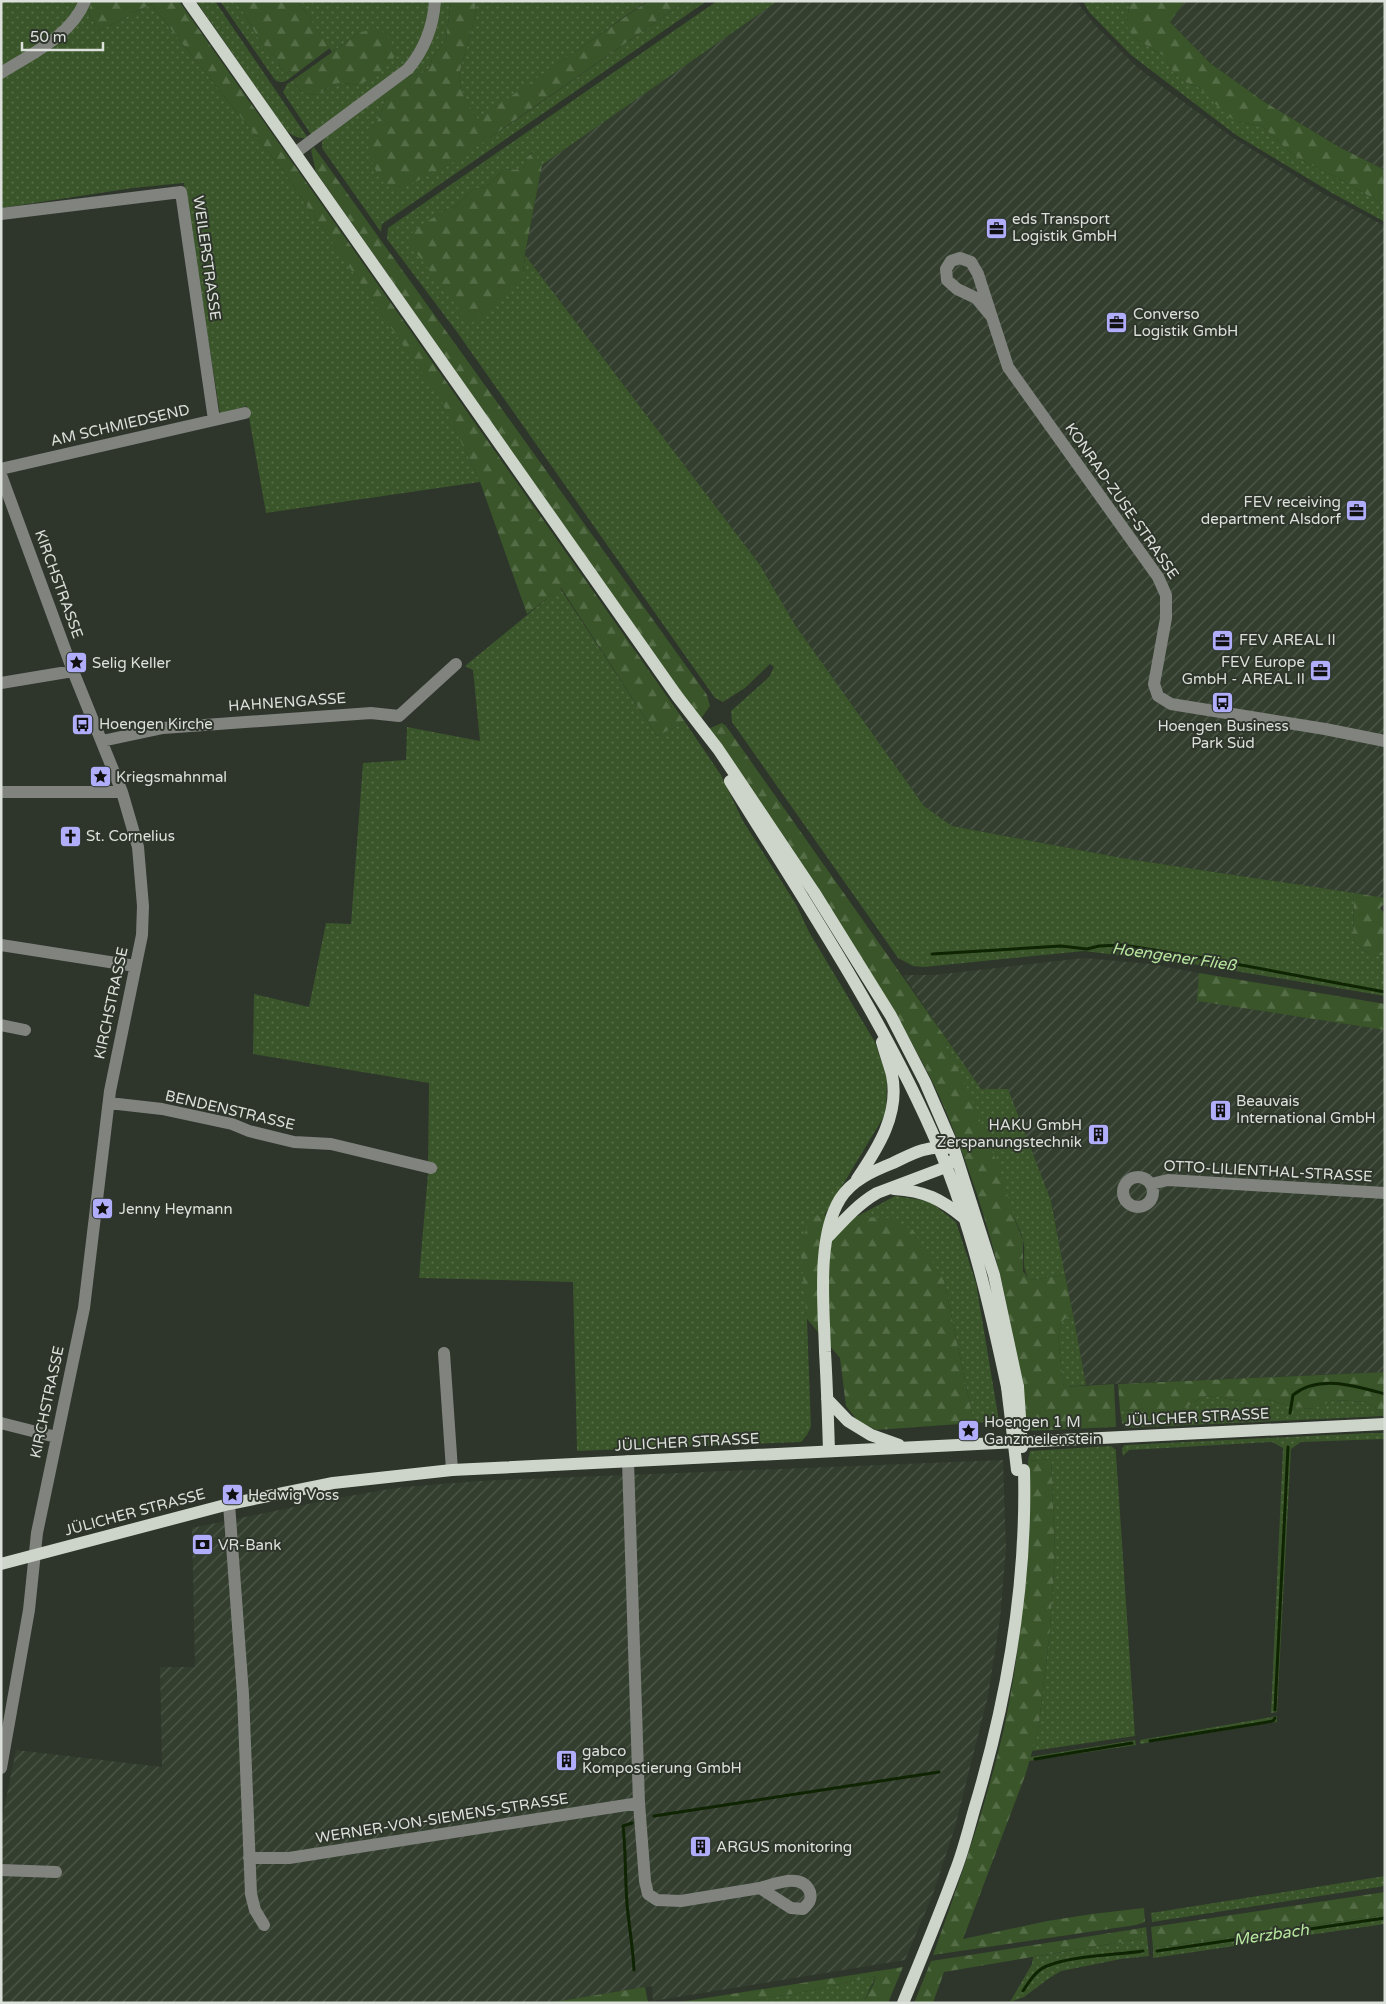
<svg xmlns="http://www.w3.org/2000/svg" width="1386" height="2004" viewBox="0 0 1386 2004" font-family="'Varela Round',sans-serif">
	<defs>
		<pattern id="industrial-furrows" width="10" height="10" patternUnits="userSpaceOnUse" patternTransform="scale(1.25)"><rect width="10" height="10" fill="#333e2e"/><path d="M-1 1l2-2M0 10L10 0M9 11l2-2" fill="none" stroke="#505a4c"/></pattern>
		<pattern id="grass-dots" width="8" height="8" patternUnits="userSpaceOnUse" patternTransform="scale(1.25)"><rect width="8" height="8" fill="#395529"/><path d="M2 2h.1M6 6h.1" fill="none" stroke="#556d47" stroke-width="1.8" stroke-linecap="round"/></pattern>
		<pattern id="forest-firs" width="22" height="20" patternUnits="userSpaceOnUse" patternTransform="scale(1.25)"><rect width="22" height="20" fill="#395529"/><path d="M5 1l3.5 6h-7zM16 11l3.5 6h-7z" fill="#556d47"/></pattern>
	</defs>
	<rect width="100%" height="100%" fill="#2e352b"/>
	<path fill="url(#industrial-furrows)" d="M 778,1 L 1076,1 L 1094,24 L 1135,65 L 1160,85 L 1232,137 L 1324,194 L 1385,226 L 1385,898 L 1122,858 L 952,826 L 924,806 L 795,625 L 760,565 L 525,255 L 542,165 Z
		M 1185,1 L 1385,1 L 1385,170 L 1339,147 L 1263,101 L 1210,63 L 1170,22 Z
		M 1084,958 L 1151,964 L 1199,973 L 1198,1001 L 1385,1030 L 1385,1372 L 1086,1385 L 1051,1201 L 981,1089 L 903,975 L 935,975 Z
		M 1003,1460 L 1006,1549 L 1000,1619 L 988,1696 L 955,1827 L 933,1894 L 905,1960 L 653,2001 L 652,1986 L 549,2003 L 1,2003 L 1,1824 L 16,1750 L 162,1767 L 160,1667 L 195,1667 L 192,1528 L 332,1499 L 395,1488 L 478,1481 Z"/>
	<path fill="url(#grass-dots)" d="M 1,1 L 91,1 L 89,14 L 99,31 L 151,4 L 282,169 L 442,401 L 480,482 L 266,513 L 247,406 L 220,414 L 184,183 L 133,188 L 1,208 Z
		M 196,1 L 215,1 L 308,138 C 299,139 292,136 286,130 Z
		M 220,1 L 237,1 L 260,41 L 279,61 L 280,68 L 285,74 L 290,71 L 294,75 C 288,80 283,85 275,80 Z
		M 298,1 L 431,1 L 424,35 L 405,64 L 314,135 L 310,133 L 283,92 L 287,84 L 293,80 C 298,92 305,95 318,95 C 334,82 338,81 358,85 L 359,33 L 332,52 Z
		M 439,1 L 451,1 L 446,39 L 432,58 L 430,68 L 422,73 L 406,77 Z
		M 475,1 L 647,1 L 478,120 C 468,105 459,92 459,74 L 476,14 Z
		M 686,1 L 707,1 L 382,224 L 381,232 L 322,148 L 322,142 L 325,138 L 382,95 L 385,99 L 380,117 L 372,127 L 442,169 L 516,120 Z
		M 717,1 L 778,1 L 542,165 L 532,152 L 526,158 L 523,169 L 503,170 L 486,187 L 473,189 L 456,206 L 446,210 L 434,218 L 523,274 L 525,255 L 760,565 L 795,625 L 924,806 L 952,826 L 1122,858 L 1354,893 L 1353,940 L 1370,955 L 1385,955 L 1385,996 L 1199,965 L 1084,951 L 924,967 L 913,966 L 898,958 L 732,722 L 731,711 L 769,677 L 774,667 L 770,664 L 745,688 L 723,702 L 715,698 L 457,332 L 387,239 L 388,228 Z
		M 1083,1 L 1130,1 L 1127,21 L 1128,27 L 1133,37 L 1164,56 L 1174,73 L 1183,81 L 1200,88 L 1238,122 L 1262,126 L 1291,153 L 1309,164 L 1334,176 L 1385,205 L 1385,222 L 1332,193 L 1236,135 L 1131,55 L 1089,12 Z
		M 560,588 L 657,736 L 685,722 L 721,775 L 743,821 L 796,904 L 809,932 L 875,1042 L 887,1078 L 886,1113 L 824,1216 L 812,1215 L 806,1293 L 811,1427 L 807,1435 L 801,1442 L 577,1451 L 573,1282 L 419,1278 L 428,1173 L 429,1083 L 253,1054 L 254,994 L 309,1007 L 326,923 L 351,924 L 363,763 L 406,760 L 407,727 L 480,741 L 473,670 L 465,666 Z
		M 948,1041 L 981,1089 L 1008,1089 L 1051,1201 L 1065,1275 L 1030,1280 C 1019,1265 1027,1256 1023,1240 C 1021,1231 1016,1223 1013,1215 C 995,1157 974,1100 945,1046 Z
		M 895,1196 L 929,1201 L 956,1222 L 976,1283 L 999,1421 L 974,1423 L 944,1280 L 856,1217 Z
		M 1073,1314 L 1086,1385 L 1064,1387 C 1063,1373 1055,1335 1061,1324 C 1063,1319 1068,1317 1073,1314 Z
		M 1214,1396 L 1249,1403 L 1258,1399 L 1265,1399 L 1288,1406 L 1311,1409 L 1335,1400 L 1367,1402 L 1378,1409 L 1383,1416 L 1125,1428 L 1122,1423 L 1120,1410 L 1135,1411 L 1144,1408 L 1181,1411 L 1202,1397 Z
		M 1370,1433 L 1385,1433 L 1385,1439 L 1301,1442 L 1291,1449 L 1277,1712 L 1271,1713 L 1283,1448 L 1272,1442 L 1129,1450 L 1123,1456 L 1122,1448 L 1125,1445 Z
		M 1111,1446 L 1116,1450 L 1116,1454 L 1135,1736 L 1032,1751 L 1038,1732 L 1050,1630 L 1055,1552 L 1051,1459 L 1028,1461 L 1030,1451 Z
		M 1277,1716 L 1277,1722 L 1140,1744 L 1140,1740 Z
		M 1135,1740 L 1136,1745 L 1029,1761 L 1030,1757 Z
		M 1385,1876 L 1385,1886 L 1152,1922 L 1151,1913 Z
		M 1385,1915 L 1385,1924 L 1153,1958 L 1153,1948 Z
		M 1146,1927 L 1149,1956 L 1121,1959 L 1061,1971 L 1048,1979 L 1024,1997 L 1010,2002 L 1032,1964 L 1033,1957 L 1139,1939 L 1141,1936 L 1142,1928 Z
		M 876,1976 L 863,2003 L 736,2003 L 804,1992 Z"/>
	<path fill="url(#forest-firs)" d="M 91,1 L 179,1 L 685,722 L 657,736 L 561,588 L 527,614 L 480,482 L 442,402 L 282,169 L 151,4 L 99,31 L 89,14 Z
		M 237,1 L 298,1 L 330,48 L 294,75 L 290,71 L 285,74 L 280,68 L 279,61 L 260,41 Z
		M 451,1 L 475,1 L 476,14 L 459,74 C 459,92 468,105 478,119 L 648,1 L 686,1 L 472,150 L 442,169 L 400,189 L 388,187 L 380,179 L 369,156 L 368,141 L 372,127 L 380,117 L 385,99 L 382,95 L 406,77 L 422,73 L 430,68 L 432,58 L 446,39 Z
		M 1130,1 L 1185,1 L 1170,22 L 1210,63 L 1263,101 L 1339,147 L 1385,170 L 1385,205 L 1334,176 L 1309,164 L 1291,153 L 1262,126 L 1238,122 L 1226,115 L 1200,88 L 1183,81 L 1174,73 L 1164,56 L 1133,37 L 1127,27 L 1127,21 Z
		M 375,28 C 388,33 392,41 396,54 C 388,69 374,78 358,85 C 338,81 334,82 318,95 C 305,95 298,92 293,80 L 359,33 Z
		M 314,147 L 707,695 L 710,706 L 700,720 L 316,172 L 311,150 Z
		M 533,152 L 542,165 L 525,254 L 523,274 L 514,289 L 501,302 L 470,324 L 411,246 L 411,234 L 418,227 L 446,210 L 456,206 L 473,189 L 486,187 L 503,170 L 523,169 L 526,158 Z
		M 722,723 L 726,726 L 948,1041 L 945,1046 L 964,1080 L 1002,1176 L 1014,1218 L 1023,1240 L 1023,1271 L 1030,1280 L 1065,1275 L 1073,1314 C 1068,1317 1063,1319 1061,1324 C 1055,1335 1063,1373 1064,1387 L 1114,1384 L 1116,1427 L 1025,1431 C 1021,1400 1019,1368 1013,1337 C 1000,1263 978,1189 949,1119 C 935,1083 915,1048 895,1014 C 839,915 772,823 708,729 Z
		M 1354,893 L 1385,898 L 1385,903 L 1380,908 L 1385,914 L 1385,955 L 1370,955 L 1353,940 Z
		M 1199,973 L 1385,1004 L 1385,1030 L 1197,1001 Z
		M 812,1215 L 887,1218 L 913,1230 L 944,1280 L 974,1423 L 876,1430 L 857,1420 L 846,1406 L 840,1358 L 807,1319 L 800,1245 Z
		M 1385,1372 L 1385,1416 L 1383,1416 L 1378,1409 L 1367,1402 L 1335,1400 L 1312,1409 L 1288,1406 L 1265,1399 L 1258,1399 L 1249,1403 L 1214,1396 L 1202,1397 L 1181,1411 L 1167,1413 L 1144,1408 L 1135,1411 L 1120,1410 L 1118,1384 Z
		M 1051,1459 L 1055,1552 L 1050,1630 L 1038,1732 L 1025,1776 L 963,1939 L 1047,1921 L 1092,1914 L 1144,1908 L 1145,1922 L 1136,1925 L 933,1955 C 960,1880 986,1806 1004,1728 C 1023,1641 1028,1550 1028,1461 Z
		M 1385,1892 L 1385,1915 L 1153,1948 L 1151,1927 Z
		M 1142,1928 L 1141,1936 L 1139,1939 L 944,1972 L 933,2003 L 914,2003 L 931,1961 Z
		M 903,1967 L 888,2003 L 863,2003 L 873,1985 L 876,1976 L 804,1992 L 736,2003 L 674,2003 Z
		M 645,1987 L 648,2002 L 548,2003 Z"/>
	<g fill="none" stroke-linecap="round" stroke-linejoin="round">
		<path stroke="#0f2403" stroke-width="3" d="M 932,954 L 1061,946 L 1087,949 L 1099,946 L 1123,945 L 1209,959 L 1385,992
			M 1290,1413 L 1293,1395 C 1319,1374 1356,1386 1385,1394
			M 1275,1710 L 1288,1447
			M 1150,1741 L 1256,1724 L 1273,1721 L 1275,1718
			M 1035,1759 L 1132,1743
			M 654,1816 L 939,1772
			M 632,1823 L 623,1826 C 626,1852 625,1878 627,1904 C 629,1926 633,1948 634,1970
			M 1157,1951 L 1385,1918
			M 1023,1991 C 1029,1982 1036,1970 1047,1966 C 1070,1956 1116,1955 1143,1951"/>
		<path stroke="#80837e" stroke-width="12" d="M 1,73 C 31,54 71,36 85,1
			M 295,153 L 408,69 C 425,49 433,28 435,1
			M 1,214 L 181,192 L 214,420
			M 991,316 L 976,298 L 957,289 L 947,280 L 946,269 L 951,261 L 960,258 L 971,262 L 978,274 L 1008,367 L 1158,577 L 1166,595 L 1166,618 L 1154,684 L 1158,696 L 1171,704 L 1325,729 L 1385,741
			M 1,469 L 245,413
			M 1,475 L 73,671 L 122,792 L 138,847 L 143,906 L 142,935 L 110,1091 L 84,1308 L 37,1533 L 29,1610 L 1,1768
			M 1,683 L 73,671
			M 102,741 L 163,728 L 371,713 L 399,716 L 456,664
			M 1,792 L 122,792
			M 1,945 L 135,966
			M 1,1025 L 25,1030
			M 109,1103 L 162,1109 L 232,1124 L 249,1131 L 294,1142 L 331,1144 L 431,1168
			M1123 1192a15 15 0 1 1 30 0a15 15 0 1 1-30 0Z
			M 1151,1184 L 1168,1180 L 1385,1193
			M 444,1353 L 452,1470
			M 1,1423 L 56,1437
			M 628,1461 L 639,1803 L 645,1881 L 648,1894 L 657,1900 L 681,1901 L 760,1888 L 791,1908 L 803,1909 C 809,1903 812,1900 810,1892 C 802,1872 775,1884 760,1888
			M 229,1504 L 243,1694 L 251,1894 L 255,1910 L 264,1925
			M 249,1858 L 289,1858 L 639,1803
			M 1,1870 L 56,1872"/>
		<path stroke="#cdd4c9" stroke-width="12" d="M 188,1 L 677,696 L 718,749 L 814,892 L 891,1016 L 925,1082 L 954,1149 L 994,1275 L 1018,1387
			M 730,781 C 804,901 884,1018 939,1148 C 971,1225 990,1307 1007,1387
			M 857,1179 C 878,1148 900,1114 892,1075 C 889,1064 885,1053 882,1042
			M 894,1189 C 925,1191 941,1199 964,1218
			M 829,1236 C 844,1220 858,1204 877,1193 L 946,1167 L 952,1161
			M 827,1399 L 848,1421 L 871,1435 L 899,1445
			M 829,1451 C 828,1418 827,1385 825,1352 C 824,1308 816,1238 840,1199 C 852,1180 873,1171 893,1163 C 910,1155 927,1145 947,1148
			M 1,1564 L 229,1504 L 333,1483 L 452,1470 L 1385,1424
			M 903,2003 C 921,1959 939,1916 955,1872 C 963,1852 968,1831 974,1810 C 1007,1700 1027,1585 1024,1470"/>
		<path stroke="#cdd4c9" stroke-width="12" d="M 1007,1387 L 1017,1470
			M 1018,1387 L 1022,1447"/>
	</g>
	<defs>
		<symbol id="office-square" viewBox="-11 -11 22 22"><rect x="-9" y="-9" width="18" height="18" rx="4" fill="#b0adfa" stroke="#2e352b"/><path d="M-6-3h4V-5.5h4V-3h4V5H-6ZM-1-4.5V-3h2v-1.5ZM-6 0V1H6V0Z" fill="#111"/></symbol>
		<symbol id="sight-square" viewBox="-11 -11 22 22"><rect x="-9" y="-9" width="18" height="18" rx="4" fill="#b0adfa" stroke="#2e352b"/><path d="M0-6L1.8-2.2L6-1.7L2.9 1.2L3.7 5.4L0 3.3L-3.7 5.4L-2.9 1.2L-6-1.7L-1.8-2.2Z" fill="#111"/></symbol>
		<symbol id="bus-square" viewBox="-11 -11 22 22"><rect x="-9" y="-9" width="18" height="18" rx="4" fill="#b0adfa" stroke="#2e352b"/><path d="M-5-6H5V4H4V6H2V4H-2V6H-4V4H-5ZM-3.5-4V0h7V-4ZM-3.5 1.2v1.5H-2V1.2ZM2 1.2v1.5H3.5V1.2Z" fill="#111"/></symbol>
		<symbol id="church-square" viewBox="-11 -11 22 22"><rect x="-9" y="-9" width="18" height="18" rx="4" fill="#b0adfa" stroke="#2e352b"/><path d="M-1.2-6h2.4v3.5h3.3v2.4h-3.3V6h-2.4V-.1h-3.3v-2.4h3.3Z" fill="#111"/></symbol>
		<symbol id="building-square" viewBox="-11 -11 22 22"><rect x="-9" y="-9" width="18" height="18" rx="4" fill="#b0adfa" stroke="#2e352b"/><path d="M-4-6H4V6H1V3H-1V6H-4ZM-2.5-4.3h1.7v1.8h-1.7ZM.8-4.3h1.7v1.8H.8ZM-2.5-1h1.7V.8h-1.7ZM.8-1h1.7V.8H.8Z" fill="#111"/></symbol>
		<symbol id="bank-square" viewBox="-11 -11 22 22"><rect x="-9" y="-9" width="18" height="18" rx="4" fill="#b0adfa" stroke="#2e352b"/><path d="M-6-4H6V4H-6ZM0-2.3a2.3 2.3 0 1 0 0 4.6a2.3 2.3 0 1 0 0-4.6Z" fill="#111"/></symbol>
	</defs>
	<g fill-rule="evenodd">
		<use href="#office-square" x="984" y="216" width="25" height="25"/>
		<use href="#office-square" x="1104" y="310" width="25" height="25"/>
		<use href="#office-square" x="1344" y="498" width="25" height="25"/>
		<use href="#office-square" x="1210" y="628" width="25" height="25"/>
		<use href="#sight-square" x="64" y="650" width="25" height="25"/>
		<use href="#office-square" x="1308" y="658" width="25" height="25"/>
		<use href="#bus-square" x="1210" y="690" width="25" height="25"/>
		<use href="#bus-square" x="70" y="712" width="25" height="25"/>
		<use href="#sight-square" x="88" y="764" width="25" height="25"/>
		<use href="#church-square" x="58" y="824" width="25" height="25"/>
		<use href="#building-square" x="1208" y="1098" width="25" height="25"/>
		<use href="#building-square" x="1086" y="1122" width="25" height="25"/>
		<use href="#sight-square" x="90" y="1196" width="25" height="25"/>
		<use href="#sight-square" x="956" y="1418" width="25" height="25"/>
		<use href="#sight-square" x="220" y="1482" width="25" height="25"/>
		<use href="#bank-square" x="190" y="1532" width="25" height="25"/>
		<use href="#building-square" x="554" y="1748" width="25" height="25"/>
		<use href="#building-square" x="688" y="1834" width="25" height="25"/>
	</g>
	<g text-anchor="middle" stroke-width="4" stroke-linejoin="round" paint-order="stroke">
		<g font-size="15" fill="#dce0da" stroke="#2e352b" text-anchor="start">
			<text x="1012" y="224">eds Transport<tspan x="1012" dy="17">Logistik GmbH</tspan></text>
			<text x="1133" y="319">Converso<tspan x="1133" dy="17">Logistik GmbH</tspan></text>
			<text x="1341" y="507" text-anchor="end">FEV receiving<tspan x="1341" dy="17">department Alsdorf</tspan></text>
			<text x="1239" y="645">FEV AREAL II</text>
			<text x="1305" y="667" text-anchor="end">FEV Europe<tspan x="1305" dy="17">GmbH - AREAL II</tspan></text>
			<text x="92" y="668">Selig Keller</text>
			<text x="99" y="729">Hoengen Kirche</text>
			<text x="1223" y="731" text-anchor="middle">Hoengen Business<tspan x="1223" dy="17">Park Süd</tspan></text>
			<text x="116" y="782">Kriegsmahnmal</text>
			<text x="86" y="841">St. Cornelius</text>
			<text x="1236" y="1106">Beauvais<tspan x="1236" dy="17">International GmbH</tspan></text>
			<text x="1082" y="1130" text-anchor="end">HAKU GmbH<tspan x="1082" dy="17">Zerspanungstechnik</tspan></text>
			<text x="119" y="1214">Jenny Heymann</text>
			<text x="984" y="1427">Hoengen 1 M<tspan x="984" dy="17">Ganzmeilenstein</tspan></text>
			<text x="248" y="1500">Hedwig Voss</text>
			<text x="218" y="1550">VR-Bank</text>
			<text x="582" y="1756">gabco<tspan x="582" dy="17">Kompostierung GmbH</tspan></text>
			<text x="716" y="1852">ARGUS monitoring</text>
		</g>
		<g font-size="15" fill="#dce0da" stroke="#2e352b">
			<text transform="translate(207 258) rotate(82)" y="5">WEILERSTRASSE</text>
			<text transform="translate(120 425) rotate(-13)" y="5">AM SCHMIEDSEND</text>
			<text transform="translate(1122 501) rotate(55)" y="5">KONRAD-ZUSE-STRASSE</text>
			<text transform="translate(59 584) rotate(70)" y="5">KIRCHSTRASSE</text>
			<text transform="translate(287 702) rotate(-4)" y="5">HAHNENGASSE</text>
			<text transform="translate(111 1003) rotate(-78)" y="5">KIRCHSTRASSE</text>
			<text transform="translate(230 1110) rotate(13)" y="5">BENDENSTRASSE</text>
			<text transform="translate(1268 1171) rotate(3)" y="5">OTTO-LILIENTHAL-STRASSE</text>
			<text transform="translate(47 1402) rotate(-78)" y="5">KIRCHSTRASSE</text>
			<text transform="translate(1197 1417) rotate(-3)" y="5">JÜLICHER STRASSE</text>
			<text transform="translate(687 1442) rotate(-3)" y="5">JÜLICHER STRASSE</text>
			<text transform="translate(135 1512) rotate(-15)" y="5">JÜLICHER STRASSE</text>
			<text transform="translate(442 1818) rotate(-9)" y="5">WERNER-VON-SIEMENS-STRASSE</text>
		</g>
		<g font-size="16" font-style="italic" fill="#b7e69e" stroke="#2e352b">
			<text transform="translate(1174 956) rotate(8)" y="6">Hoengener Fließ</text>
			<text transform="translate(1271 1934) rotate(-8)" y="6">Merzbach</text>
		</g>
	</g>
	<rect width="1386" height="2004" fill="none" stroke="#dce0da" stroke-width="5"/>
	<path d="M22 42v8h81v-8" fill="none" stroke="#dce0da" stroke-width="2.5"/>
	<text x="30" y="42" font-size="15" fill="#dce0da" stroke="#2e352b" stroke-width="4" paint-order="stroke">50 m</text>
</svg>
